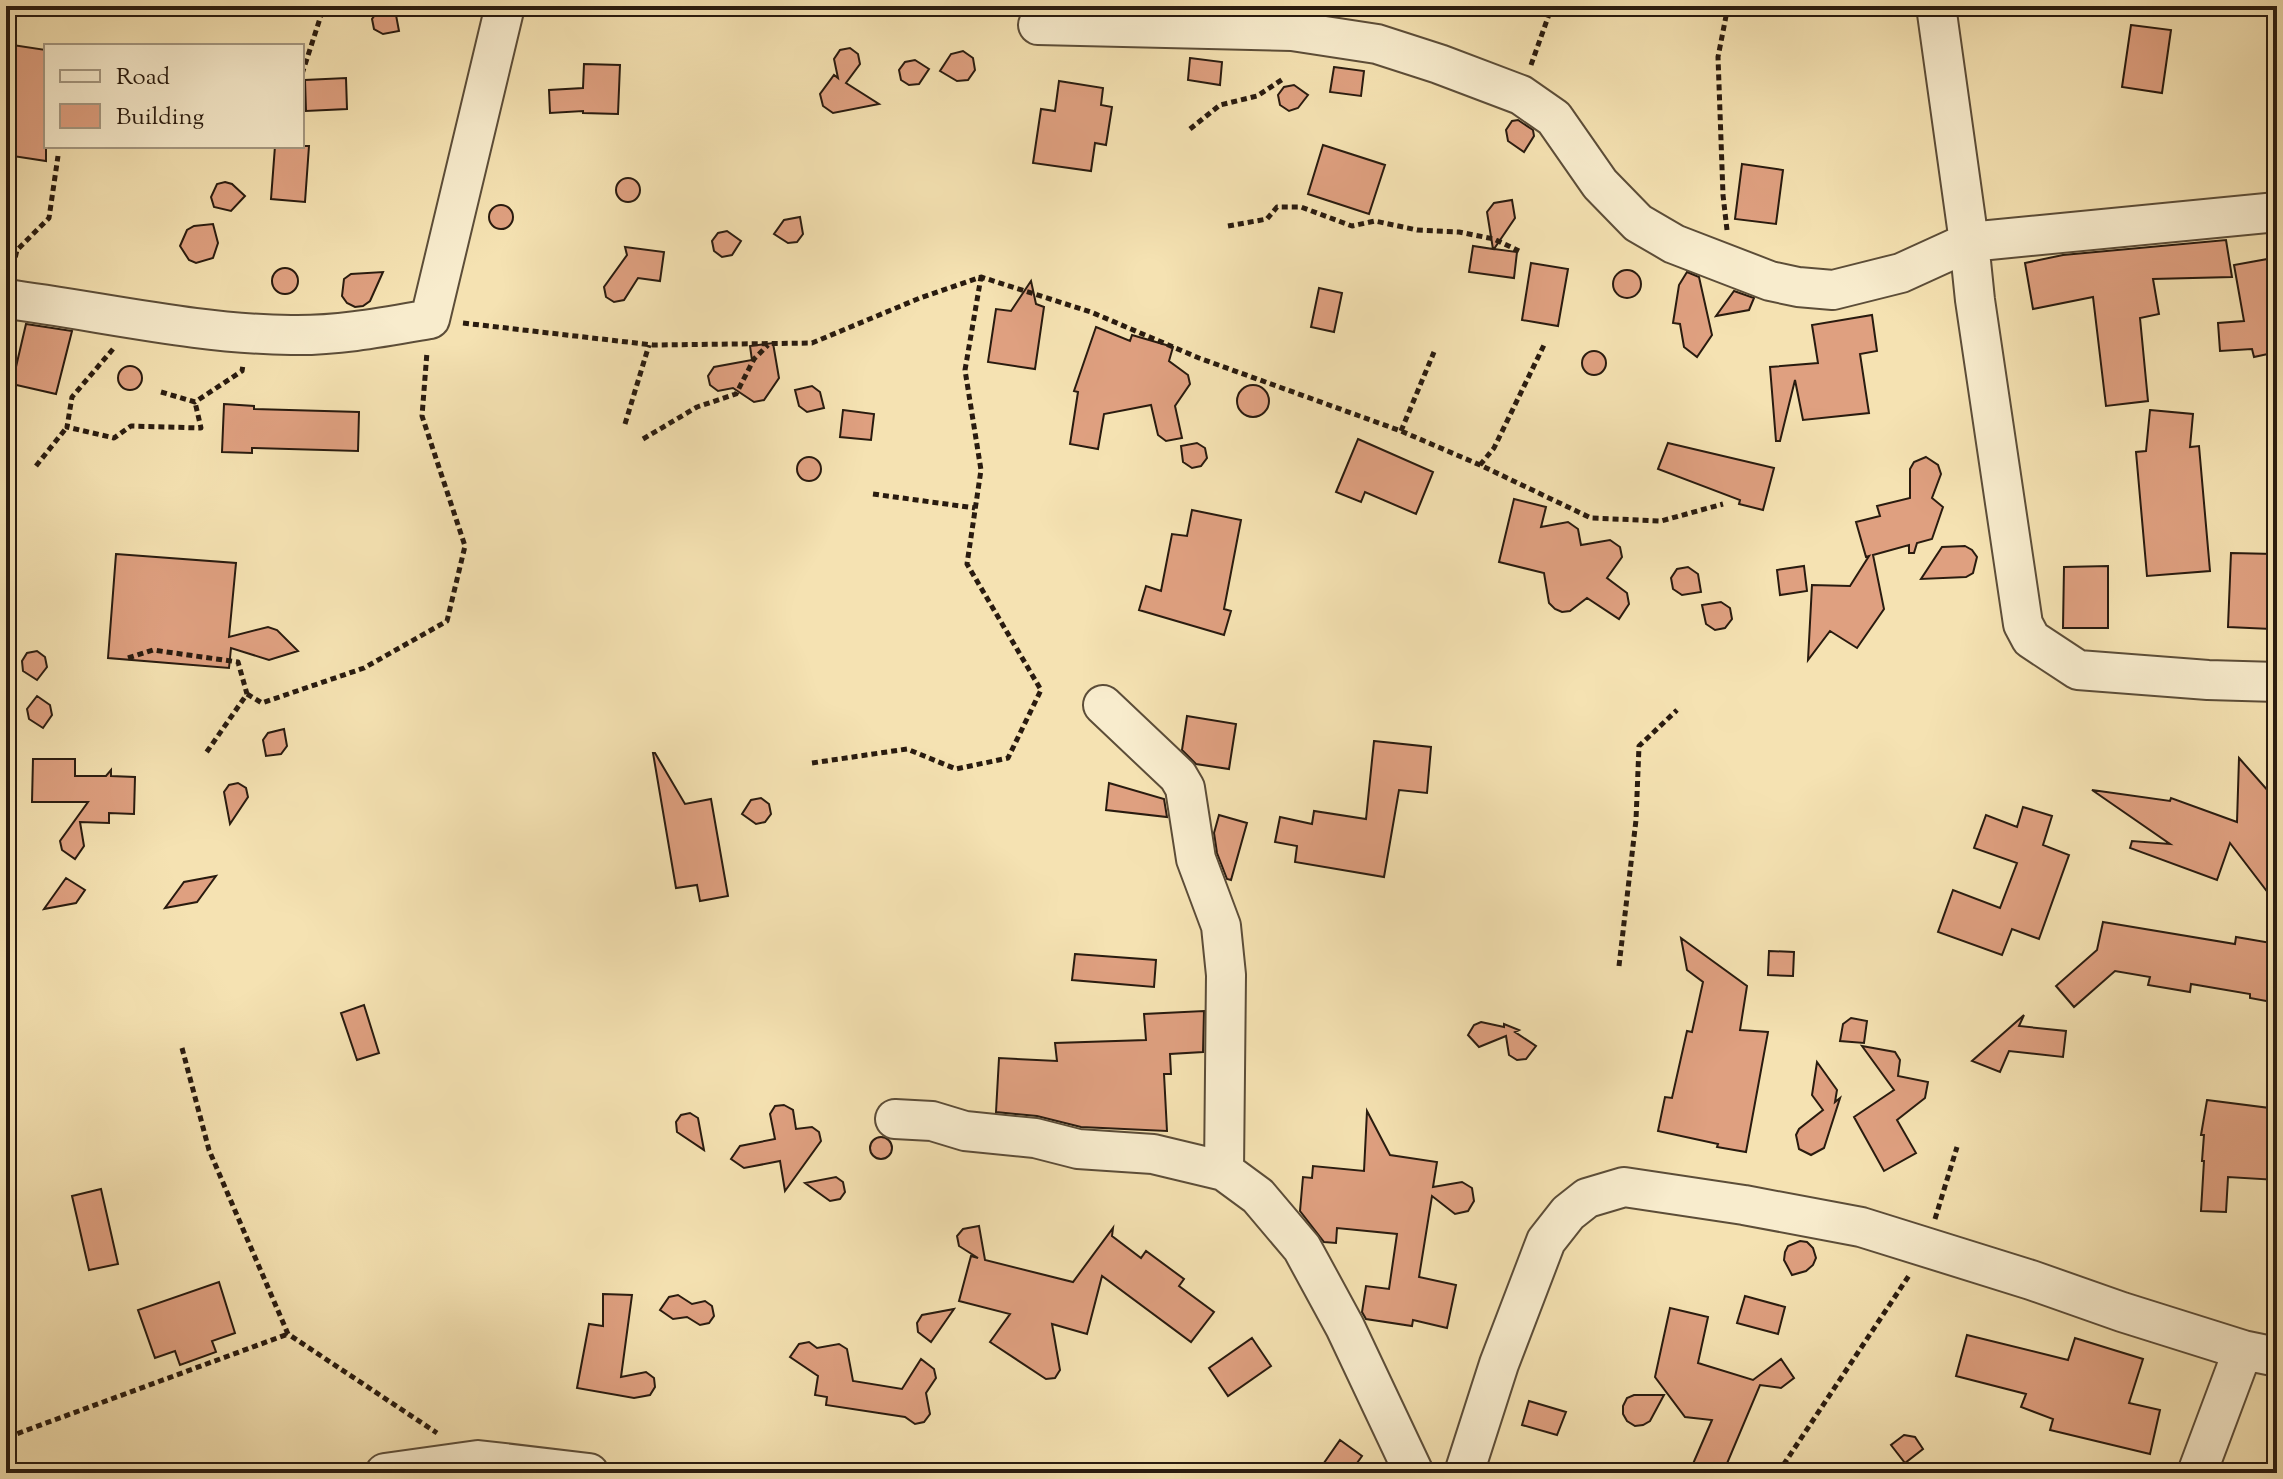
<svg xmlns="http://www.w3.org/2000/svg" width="2283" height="1479" viewBox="0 0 2283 1479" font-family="'Sorts Mill Goudy',serif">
	<rect width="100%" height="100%" fill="#f5e2b2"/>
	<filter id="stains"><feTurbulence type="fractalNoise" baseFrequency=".0025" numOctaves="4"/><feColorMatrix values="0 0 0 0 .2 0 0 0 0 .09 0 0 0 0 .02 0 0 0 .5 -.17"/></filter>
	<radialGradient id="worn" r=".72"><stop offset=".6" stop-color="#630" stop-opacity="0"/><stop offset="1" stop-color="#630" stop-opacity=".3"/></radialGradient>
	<path fill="#dfa080" stroke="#291b0f" stroke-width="2" d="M 388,9 L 396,15 L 399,31 L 383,34 L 374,29 L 372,19 L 378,11 Z
		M 2131,25 L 2171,30 L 2162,93 L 2122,87 Z
		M 6,44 L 46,50 L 46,161 L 6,155 Z
		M 850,48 L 858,54 L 860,64 L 846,83 L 879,104 L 833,113 L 823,106 L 820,94 L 834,75 L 838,78 L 834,59 L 840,50 Z
		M 963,51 L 973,58 L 975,70 L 968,80 L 957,81 L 940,71 L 951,54 Z
		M 1190,58 L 1222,62 L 1220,85 L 1188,80 Z
		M 915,60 L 929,69 L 919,84 L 909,85 L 901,80 L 899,70 L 905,62 Z
		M 584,64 L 620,65 L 618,114 L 583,113 L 583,111 L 550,113 L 549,90 L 583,88 Z
		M 1334,67 L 1364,71 L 1361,96 L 1330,92 Z
		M 346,78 L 347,109 L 306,111 L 305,80 Z
		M 1059,81 L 1103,88 L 1101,105 L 1112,107 L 1106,145 L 1095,143 L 1091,171 L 1033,163 L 1041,109 L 1055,111 Z
		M 1294,85 L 1308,95 L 1298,108 L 1289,111 L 1280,105 L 1278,95 L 1284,87 Z
		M 1518,120 L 1533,130 L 1534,136 L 1524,152 L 1508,141 L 1506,130 L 1512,121 Z
		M 1323,145 L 1385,165 L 1369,214 L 1308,194 Z
		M 275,146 L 309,146 L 305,202 L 271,199 Z
		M 1742,164 L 1783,170 L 1776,224 L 1735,219 Z
		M616 190a12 12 0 1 1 24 0a12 12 0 1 1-24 0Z
		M 225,182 L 232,184 L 245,196 L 231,211 L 214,207 L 211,197 L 217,184 Z
		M 1512,200 L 1515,218 L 1494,249 L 1517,252 L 1514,278 L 1469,272 L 1473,246 L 1493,249 L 1487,212 L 1494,203 Z
		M489 217a12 12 0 1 1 24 0a12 12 0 1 1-24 0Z
		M 800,217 L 803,234 L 797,242 L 788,243 L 774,234 L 784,220 Z
		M 213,224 L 218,243 L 213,258 L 196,263 L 189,260 L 180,246 L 187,230 L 194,226 Z
		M 727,231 L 741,241 L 732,255 L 722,257 L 714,251 L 712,241 L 718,233 Z
		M 2226,240 L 2232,277 L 2153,279 L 2159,314 L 2140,318 L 2148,401 L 2106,406 L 2093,297 L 2033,309 L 2025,263 L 2063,255 Z
		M 625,247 L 664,252 L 660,281 L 638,278 L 624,300 L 614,302 L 606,297 L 604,287 L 627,255 Z
		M 2273,258 L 2277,279 L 2277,352 L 2254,357 L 2252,349 L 2220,351 L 2218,323 L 2244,321 L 2234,265 Z
		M 1531,263 L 1568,269 L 1558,326 L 1522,320 Z
		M272 281a13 13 0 1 1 26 0a13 13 0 1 1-26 0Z
		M1613 284a14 14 0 1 1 28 0a14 14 0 1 1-28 0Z
		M 383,272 L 370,301 L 363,306 L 355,307 L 347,303 L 342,296 L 344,279 L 351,274 Z
		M 1687,272 L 1699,277 L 1712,335 L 1697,357 L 1684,347 L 1680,324 L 1673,323 L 1679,285 Z
		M 1031,281 L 1036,304 L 1044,307 L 1035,369 L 988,362 L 996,309 L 1011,311 Z
		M 1319,288 L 1342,293 L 1334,332 L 1311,327 Z
		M 1734,291 L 1754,298 L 1749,310 L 1716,316 Z
		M 1872,315 L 1877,351 L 1860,354 L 1869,413 L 1803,420 L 1795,380 L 1780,441 L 1776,441 L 1770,367 L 1818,363 L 1812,325 Z
		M 26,324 L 72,331 L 56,394 L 12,384 Z
		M 1096,327 L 1130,341 L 1132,335 L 1173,347 L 1169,361 L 1188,375 L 1190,384 L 1175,406 L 1182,438 L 1166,441 L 1158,435 L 1151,405 L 1104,414 L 1098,449 L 1070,444 L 1078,392 L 1074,391 Z
		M 773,343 L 779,378 L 764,400 L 754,402 L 733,388 L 718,391 L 710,385 L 708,376 L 714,367 L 752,360 L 750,346 Z
		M1582 363a12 12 0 1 1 24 0a12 12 0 1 1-24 0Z
		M118 378a12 12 0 1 1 24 0a12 12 0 1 1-24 0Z
		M1237 401a16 16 0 1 1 32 0a16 16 0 1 1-32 0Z
		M 812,386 L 820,392 L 824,408 L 807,412 L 799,406 L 795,390 Z
		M 224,404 L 254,406 L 254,409 L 359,412 L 358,451 L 252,448 L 252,453 L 222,452 Z
		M 843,410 L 874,414 L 871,440 L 840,437 Z
		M 2150,410 L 2193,414 L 2190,447 L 2199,446 L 2210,571 L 2147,576 L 2136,452 L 2146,451 Z
		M 1358,439 L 1433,472 L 1416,514 L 1365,492 L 1361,502 L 1336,492 Z
		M 1197,443 L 1205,448 L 1207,458 L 1201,466 L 1192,468 L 1183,462 L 1181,446 Z
		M 1668,443 L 1774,468 L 1763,510 L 1739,504 L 1740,500 L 1658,469 Z
		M797 469a12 12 0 1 1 24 0a12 12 0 1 1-24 0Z
		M 1926,457 L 1938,465 L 1941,474 L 1932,498 L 1943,507 L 1932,539 L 1917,543 L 1914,553 L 1909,553 L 1909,545 L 1873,555 L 1884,609 L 1857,648 L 1830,631 L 1808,660 L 1812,585 L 1850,586 L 1869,556 L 1866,557 L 1856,522 L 1880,516 L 1877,506 L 1910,498 L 1910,469 L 1914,462 Z
		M 1514,499 L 1546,507 L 1541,527 L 1568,522 L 1578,529 L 1581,545 L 1610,540 L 1620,547 L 1622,557 L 1607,578 L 1627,593 L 1629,604 L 1619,619 L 1587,598 L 1570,611 L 1562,612 L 1555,609 L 1549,603 L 1544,573 L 1499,562 Z
		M 1192,510 L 1241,520 L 1224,609 L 1231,611 L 1224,635 L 1139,610 L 1146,586 L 1161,591 L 1172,534 L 1187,536 Z
		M 1965,546 L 1972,550 L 1977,557 L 1973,573 L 1966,577 L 1921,579 L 1942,547 Z
		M 2231,553 L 2274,554 L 2271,629 L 2228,627 Z
		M 116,554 L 236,563 L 229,637 L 268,627 L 277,630 L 298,651 L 269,660 L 231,648 L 229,668 L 108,658 Z
		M 1804,566 L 1807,591 L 1780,595 L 1777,570 Z
		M 2108,566 L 2108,628 L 2063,628 L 2064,567 Z
		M 1688,567 L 1698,574 L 1701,592 L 1682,595 L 1673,589 L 1671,578 L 1677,569 Z
		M 1721,602 L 1730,608 L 1732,619 L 1725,628 L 1715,630 L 1706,624 L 1702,605 Z
		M 37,651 L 45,657 L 47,667 L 37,680 L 23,671 L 22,661 L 27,653 Z
		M 37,696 L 50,705 L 52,715 L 43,728 L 29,719 L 27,709 Z
		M 1187,716 L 1236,724 L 1229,769 L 1196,764 L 1182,750 Z
		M 284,729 L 287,746 L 281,754 L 266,756 L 263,740 L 268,733 Z
		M 1374,741 L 1431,747 L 1427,793 L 1399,790 L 1384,877 L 1295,862 L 1297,846 L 1275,842 L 1280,817 L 1312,824 L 1314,811 L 1366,819 Z
		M 653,753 L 655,753 L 685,804 L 711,799 L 728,896 L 700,901 L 697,885 L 676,888 Z
		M 2239,758 L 2277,801 L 2277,873 L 2269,894 L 2230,843 L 2217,880 L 2130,848 L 2132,841 L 2170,844 L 2092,790 L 2170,801 L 2171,798 L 2237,822 Z
		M 33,759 L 75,759 L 75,776 L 106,776 L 111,770 L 111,776 L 135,777 L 134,814 L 109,813 L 109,823 L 80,822 L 84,846 L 75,859 L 62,850 L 60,841 L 88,802 L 32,802 Z
		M 238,783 L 246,788 L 248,797 L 230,824 L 224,792 L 229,785 Z
		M 1109,783 L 1164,799 L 1167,817 L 1106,810 Z
		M 761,798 L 769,804 L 771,814 L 765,822 L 756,824 L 742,814 L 751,800 Z
		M 2023,807 L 2052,816 L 2043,845 L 2069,855 L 2039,939 L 2012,929 L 2002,955 L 1938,932 L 1953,890 L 2000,908 L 2017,863 L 1974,848 L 1986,815 L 2017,827 Z
		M 1219,815 L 1247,823 L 1231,880 L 1227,879 L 1217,853 L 1214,833 Z
		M 216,876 L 197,902 L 165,908 L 184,882 Z
		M 66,878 L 85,890 L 76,903 L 44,909 Z
		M 2103,922 L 2235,944 L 2236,937 L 2277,944 L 2277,1003 L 2250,998 L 2250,994 L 2191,984 L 2190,992 L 2148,985 L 2150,977 L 2115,971 L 2074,1007 L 2056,986 L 2097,950 Z
		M 1681,938 L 1747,986 L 1740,1030 L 1768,1032 L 1746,1152 L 1717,1147 L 1718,1144 L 1658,1131 L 1665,1097 L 1672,1098 L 1687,1031 L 1692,1032 L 1703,982 L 1687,970 Z
		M 1769,951 L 1794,952 L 1793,976 L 1768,975 Z
		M 1075,954 L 1156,960 L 1154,987 L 1072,980 Z
		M 364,1005 L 379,1053 L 357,1060 L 341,1013 Z
		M 1204,1011 L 1203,1052 L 1170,1054 L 1171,1074 L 1164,1074 L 1167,1131 L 1081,1127 L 1037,1116 L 996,1112 L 999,1058 L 1057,1061 L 1055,1043 L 1146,1040 L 1144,1014 Z
		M 2024,1015 L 2019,1026 L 2066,1031 L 2063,1057 L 2009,1051 L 2000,1072 L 1972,1061 Z
		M 1851,1018 L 1867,1021 L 1864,1043 L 1840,1041 L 1843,1024 Z
		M 1481,1022 L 1504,1027 L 1504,1024 L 1519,1030 L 1515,1032 L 1536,1046 L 1526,1059 L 1517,1060 L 1509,1055 L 1506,1036 L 1479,1047 L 1468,1035 L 1474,1025 Z
		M 1862,1046 L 1895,1052 L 1900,1060 L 1898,1076 L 1928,1082 L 1925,1098 L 1897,1120 L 1916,1153 L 1884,1171 L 1854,1117 L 1894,1090 Z
		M 1817,1062 L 1837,1090 L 1835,1102 L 1840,1098 L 1824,1148 L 1811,1155 L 1799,1149 L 1796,1135 L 1799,1129 L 1823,1110 L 1812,1095 Z
		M 2207,1100 L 2277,1109 L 2277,1180 L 2228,1177 L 2226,1212 L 2201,1211 L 2204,1161 L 2202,1161 L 2204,1135 L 2201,1135 Z
		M 784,1105 L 793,1110 L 796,1129 L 812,1127 L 819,1132 L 821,1141 L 785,1191 L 780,1161 L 744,1168 L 731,1159 L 740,1146 L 775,1139 L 770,1114 L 775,1106 Z
		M 1367,1111 L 1390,1155 L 1437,1162 L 1433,1187 L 1462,1182 L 1472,1188 L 1474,1201 L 1468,1211 L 1455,1214 L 1432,1196 L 1419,1277 L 1456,1285 L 1447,1328 L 1413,1320 L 1412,1326 L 1366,1319 L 1362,1312 L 1366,1286 L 1389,1289 L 1397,1234 L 1337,1228 L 1336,1243 L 1324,1242 L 1300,1211 L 1303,1177 L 1312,1178 L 1313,1166 L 1364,1171 Z
		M 690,1113 L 698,1118 L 704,1150 L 677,1132 L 676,1122 L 681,1115 Z
		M870 1148a11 11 0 1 1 22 0a11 11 0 1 1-22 0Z
		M 836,1177 L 843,1182 L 845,1192 L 840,1199 L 830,1201 L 805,1183 Z
		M 101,1189 L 118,1264 L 89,1270 L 72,1196 Z
		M 979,1226 L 985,1260 L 1073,1282 L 1113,1228 L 1112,1236 L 1141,1258 L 1146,1251 L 1184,1279 L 1179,1286 L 1214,1312 L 1191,1342 L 1102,1276 L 1087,1334 L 1052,1324 L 1060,1370 L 1055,1378 L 1046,1379 L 990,1342 L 1010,1314 L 959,1301 L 971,1256 L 978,1258 L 959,1246 L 957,1236 L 963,1229 Z
		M 1800,1241 L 1807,1242 L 1813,1248 L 1816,1258 L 1813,1265 L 1806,1271 L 1792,1275 L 1784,1260 L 1785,1252 L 1788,1246 Z
		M 219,1282 L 235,1333 L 212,1341 L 216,1352 L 180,1365 L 175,1351 L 155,1358 L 138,1310 Z
		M 603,1294 L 632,1295 L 621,1377 L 646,1372 L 654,1378 L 655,1387 L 650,1395 L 634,1398 L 577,1388 L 589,1324 L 603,1326 Z
		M 678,1295 L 692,1304 L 705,1301 L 712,1306 L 714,1316 L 709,1323 L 700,1325 L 687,1317 L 673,1319 L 660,1310 L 669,1297 Z
		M 1745,1296 L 1785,1307 L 1778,1334 L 1737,1323 Z
		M 1670,1308 L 1708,1317 L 1698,1363 L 1753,1380 L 1781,1359 L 1794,1378 L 1781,1388 L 1760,1385 L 1723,1473 L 1689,1473 L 1712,1420 L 1685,1417 L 1655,1377 Z
		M 954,1309 L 931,1342 L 918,1332 L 917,1323 L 922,1315 Z
		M 1967,1335 L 2068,1360 L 2075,1338 L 2143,1359 L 2129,1403 L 2160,1410 L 2150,1454 L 2050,1430 L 2053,1419 L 2021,1407 L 2026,1394 L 1956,1376 Z
		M 1252,1338 L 1271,1366 L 1228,1396 L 1209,1368 Z
		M 809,1342 L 817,1348 L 839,1344 L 847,1349 L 853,1381 L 902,1389 L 921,1359 L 934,1369 L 936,1378 L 926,1393 L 930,1414 L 924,1422 L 915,1424 L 905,1417 L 826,1405 L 827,1397 L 815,1395 L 818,1376 L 790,1357 L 799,1344 Z
		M 1634,1395 L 1664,1395 L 1650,1421 L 1643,1425 L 1635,1426 L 1627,1421 L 1623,1414 L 1623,1406 L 1627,1398 Z
		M 1529,1401 L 1566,1412 L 1557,1435 L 1522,1425 Z
		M 1904,1435 L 1915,1437 L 1923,1449 L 1905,1463 L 1891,1445 Z
		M 1340,1440 L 1362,1456 L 1350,1473 L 1317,1473 Z"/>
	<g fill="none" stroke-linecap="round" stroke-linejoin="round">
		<defs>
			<path id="minor" d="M 1936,6 L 1969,242 L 1975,300 L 2023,624 L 2031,639 L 2078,670 L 2208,680 L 2277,682
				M 1038,25 L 1292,31 L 1377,44 L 1439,64 L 1521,95 L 1554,118 L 1600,184 L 1638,223 L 1674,244 L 1770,281 L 1798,287 L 1833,290 L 1901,273 L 1969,242 L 2277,212
				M 6,299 C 100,311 195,334 291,335 C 337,336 384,327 430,319 L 505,6
				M 1103,705 L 1178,776 L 1185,788 L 1196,859 L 1221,926 L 1226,975 L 1224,1171
				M 895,1119 L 932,1121 L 965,1131 L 1035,1138 L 1078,1149 L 1153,1154 L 1224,1171 L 1258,1196 L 1302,1248 L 1345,1327 L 1414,1473
				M 385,1473 L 478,1460 L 589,1473
				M 1464,1473 L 1499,1364 L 1546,1241 L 1568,1213 L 1587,1198 L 1624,1187 L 1744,1205 L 1861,1227 L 2031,1280 L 2122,1312 L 2243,1350 L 2277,1357
				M 2197,1473 L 2243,1350"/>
		</defs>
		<use href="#minor" stroke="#5c4d38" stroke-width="42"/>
		<path stroke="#291b0f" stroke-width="5" stroke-dasharray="6 4" stroke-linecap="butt" d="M 1531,65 L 1552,6
			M 302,74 L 324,6
			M 1190,129 L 1220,105 L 1257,96 L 1283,79
			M 1228,226 L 1267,219 L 1277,207 L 1301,207 L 1352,226 L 1375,221 L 1417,230 L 1459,232 L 1494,239 L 1519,251
			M 1727,230 L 1723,195 L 1718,57 L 1728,6
			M 13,267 L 17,250 L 49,218 L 58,156
			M 463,323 L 653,345 L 812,343 L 920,298 L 981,277 L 1091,312 L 1199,358 L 1401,431 L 1480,465 L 1591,518 L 1661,521 L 1723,504
			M 113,349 L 72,397 L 67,427 L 114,438 L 131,426 L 201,428 L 195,402
			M 161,392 L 195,402 L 242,371 L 243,365
			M 625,424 L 649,345
			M 1401,431 L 1434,352
			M 643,439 L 697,407 L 736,394 L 754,359 L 768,345
			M 1480,465 L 1494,448 L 1545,343
			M 36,466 L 67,427
			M 873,494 L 975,508
			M 128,658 L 153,650 L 238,662 L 247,694 L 206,753
			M 247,694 L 262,703 L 364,668 L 447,621 L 465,546 L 422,416 L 427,352
			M 812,763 L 907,749 L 956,769 L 1008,758 L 1041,690 L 967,564 L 981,470 L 965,370 L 981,277
			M 1619,966 L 1636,820 L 1639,746 L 1677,710
			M 182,1048 L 209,1150 L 288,1334 L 437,1433
			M 1935,1219 L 1957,1147
			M 8,1437 L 288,1334
			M 1778,1473 L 1910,1274"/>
		<use href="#minor" stroke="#f8eccd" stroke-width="38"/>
	</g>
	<rect width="2283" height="1479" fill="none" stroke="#f5e2b2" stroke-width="32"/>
	<rect x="8" y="8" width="2267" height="1463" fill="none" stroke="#291b0f" stroke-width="4"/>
	<rect x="16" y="16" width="2251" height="1447" fill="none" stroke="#291b0f" stroke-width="2"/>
	<rect x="44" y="44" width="260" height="104" fill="#f8eccd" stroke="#a59881" stroke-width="2"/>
	<rect x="60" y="70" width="40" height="12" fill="#f8eccd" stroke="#a59881" stroke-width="2"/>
	<text x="116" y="84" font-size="24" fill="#291b0f">Road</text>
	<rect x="60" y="104" width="40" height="24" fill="#dfa080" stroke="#a59881" stroke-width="2"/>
	<text x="116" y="124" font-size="24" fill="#291b0f">Building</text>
	<rect width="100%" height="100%" filter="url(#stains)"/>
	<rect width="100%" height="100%" fill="url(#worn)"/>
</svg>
